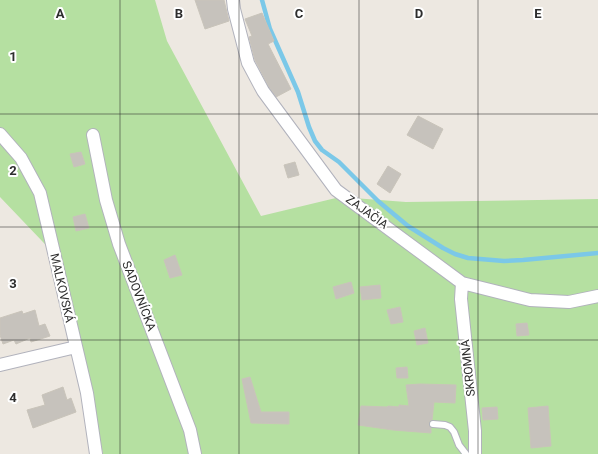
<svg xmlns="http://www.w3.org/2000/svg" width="598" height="454" viewBox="0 0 598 454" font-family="Roboto,sans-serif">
	<rect width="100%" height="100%" fill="#ede8e1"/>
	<path fill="#b5e0a1" d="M 0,0 L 155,0 L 167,41 L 261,216 L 340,197 L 406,202 L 598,199 L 598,454 L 103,454 L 63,263 L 0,197 Z"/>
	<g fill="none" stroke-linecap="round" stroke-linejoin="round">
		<path stroke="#7bc8e8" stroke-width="4.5" d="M 262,0 L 270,29 L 298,92 L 309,127 L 315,141 L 322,150 L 339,162 L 378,201 L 408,226 L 443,248 L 455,254 L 468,258 L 504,261 L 523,260 L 598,253"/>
	</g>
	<path fill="#c6c2bc" stroke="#c9c4ba" d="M 195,0 L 224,0 L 229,21 L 205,29 Z
		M 262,13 L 274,41 L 268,44 L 291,89 L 276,97 L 269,87 L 255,60 L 249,37 L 252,36 L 245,19 Z
		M 418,116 L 443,129 L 433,149 L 407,135 Z
		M 81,152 L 85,164 L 74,167 L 70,154 Z
		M 295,162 L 299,175 L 288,178 L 284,165 Z
		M 388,166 L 401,174 L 390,193 L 377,184 Z
		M 85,214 L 89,228 L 76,231 L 73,217 Z
		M 175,255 L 182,275 L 170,278 L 164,260 Z
		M 351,282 L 354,293 L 336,299 L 333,287 Z
		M 380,285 L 381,298 L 362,300 L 360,287 Z
		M 400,307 L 403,322 L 391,324 L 387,310 Z
		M 35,310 L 39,326 L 45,324 L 50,336 L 31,342 L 30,338 L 16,344 L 14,340 L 3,344 L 0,335 L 0,318 L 22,311 L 23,314 Z
		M 527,323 L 529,335 L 517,336 L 516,324 Z
		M 425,328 L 428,343 L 417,345 L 414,331 Z
		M 407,367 L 408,378 L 397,378 L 396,368 Z
		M 250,377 L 261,412 L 289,412 L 289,424 L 251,423 L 242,379 Z
		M 420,384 L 456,385 L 455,403 L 434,402 L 432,420 L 430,421 L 429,423 L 429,426 L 431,428 L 431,433 L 393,430 L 358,425 L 361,406 L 387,407 L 388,406 L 399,407 L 399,405 L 409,406 L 406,385 Z
		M 63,387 L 67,400 L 71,398 L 76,412 L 33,428 L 27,410 L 45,405 L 42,395 Z
		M 548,406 L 551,446 L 531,448 L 528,408 Z
		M 497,407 L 498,419 L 483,420 L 482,408 Z"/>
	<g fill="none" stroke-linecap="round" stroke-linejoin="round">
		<defs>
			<path id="service" d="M 433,424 L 445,425 L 450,427 L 454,432 L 459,445 L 466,454"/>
			<path id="minor" d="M 233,0 L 234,9 L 248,63 L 263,91 L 336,190 L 462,283 L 530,300 L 569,302 L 598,296
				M 0,134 L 21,158 L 40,193 L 87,393 L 96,454
				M 93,135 L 106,200 L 119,244 L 190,430 L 195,454
				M 462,283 L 461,299 L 475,431 L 475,454
				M 0,365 L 76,347"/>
		</defs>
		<use href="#service" stroke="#b1b2bc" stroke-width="8"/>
		<use href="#minor" stroke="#b1b2bc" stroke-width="14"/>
		<use href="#service" stroke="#fff" stroke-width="6"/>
		<use href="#minor" stroke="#fff" stroke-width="12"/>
	</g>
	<path fill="none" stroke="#2d2d2d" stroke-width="1" stroke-opacity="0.55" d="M 120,0 L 120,454M 239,0 L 239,454M 359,0 L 359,454M 478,0 L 478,454M 0,114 L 598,114M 0,227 L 598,227M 0,340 L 598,340"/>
	<g text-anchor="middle" stroke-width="4" stroke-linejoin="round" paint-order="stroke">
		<g font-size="12" fill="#2d2d2d" stroke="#fff">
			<text transform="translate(367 212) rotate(36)" y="4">ZAJAČIA</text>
			<text transform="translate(62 288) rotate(77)" y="4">MALKOVSKÁ</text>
			<text transform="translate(139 296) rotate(69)" y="4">SADOVNÍCKA</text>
			<text transform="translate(468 368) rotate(-96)" y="4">SKROMNÁ</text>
		</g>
	</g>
	<g font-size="13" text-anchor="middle" font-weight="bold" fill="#2d2d2d" stroke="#fff" stroke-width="4" stroke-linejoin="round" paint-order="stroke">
		<text x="60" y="18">A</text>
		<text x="179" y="18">B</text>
		<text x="299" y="18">C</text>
		<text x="419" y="18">D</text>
		<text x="538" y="18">E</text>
		<text x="13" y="61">1</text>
		<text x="13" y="175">2</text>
		<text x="13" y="288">3</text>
		<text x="13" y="402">4</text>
	</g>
</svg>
